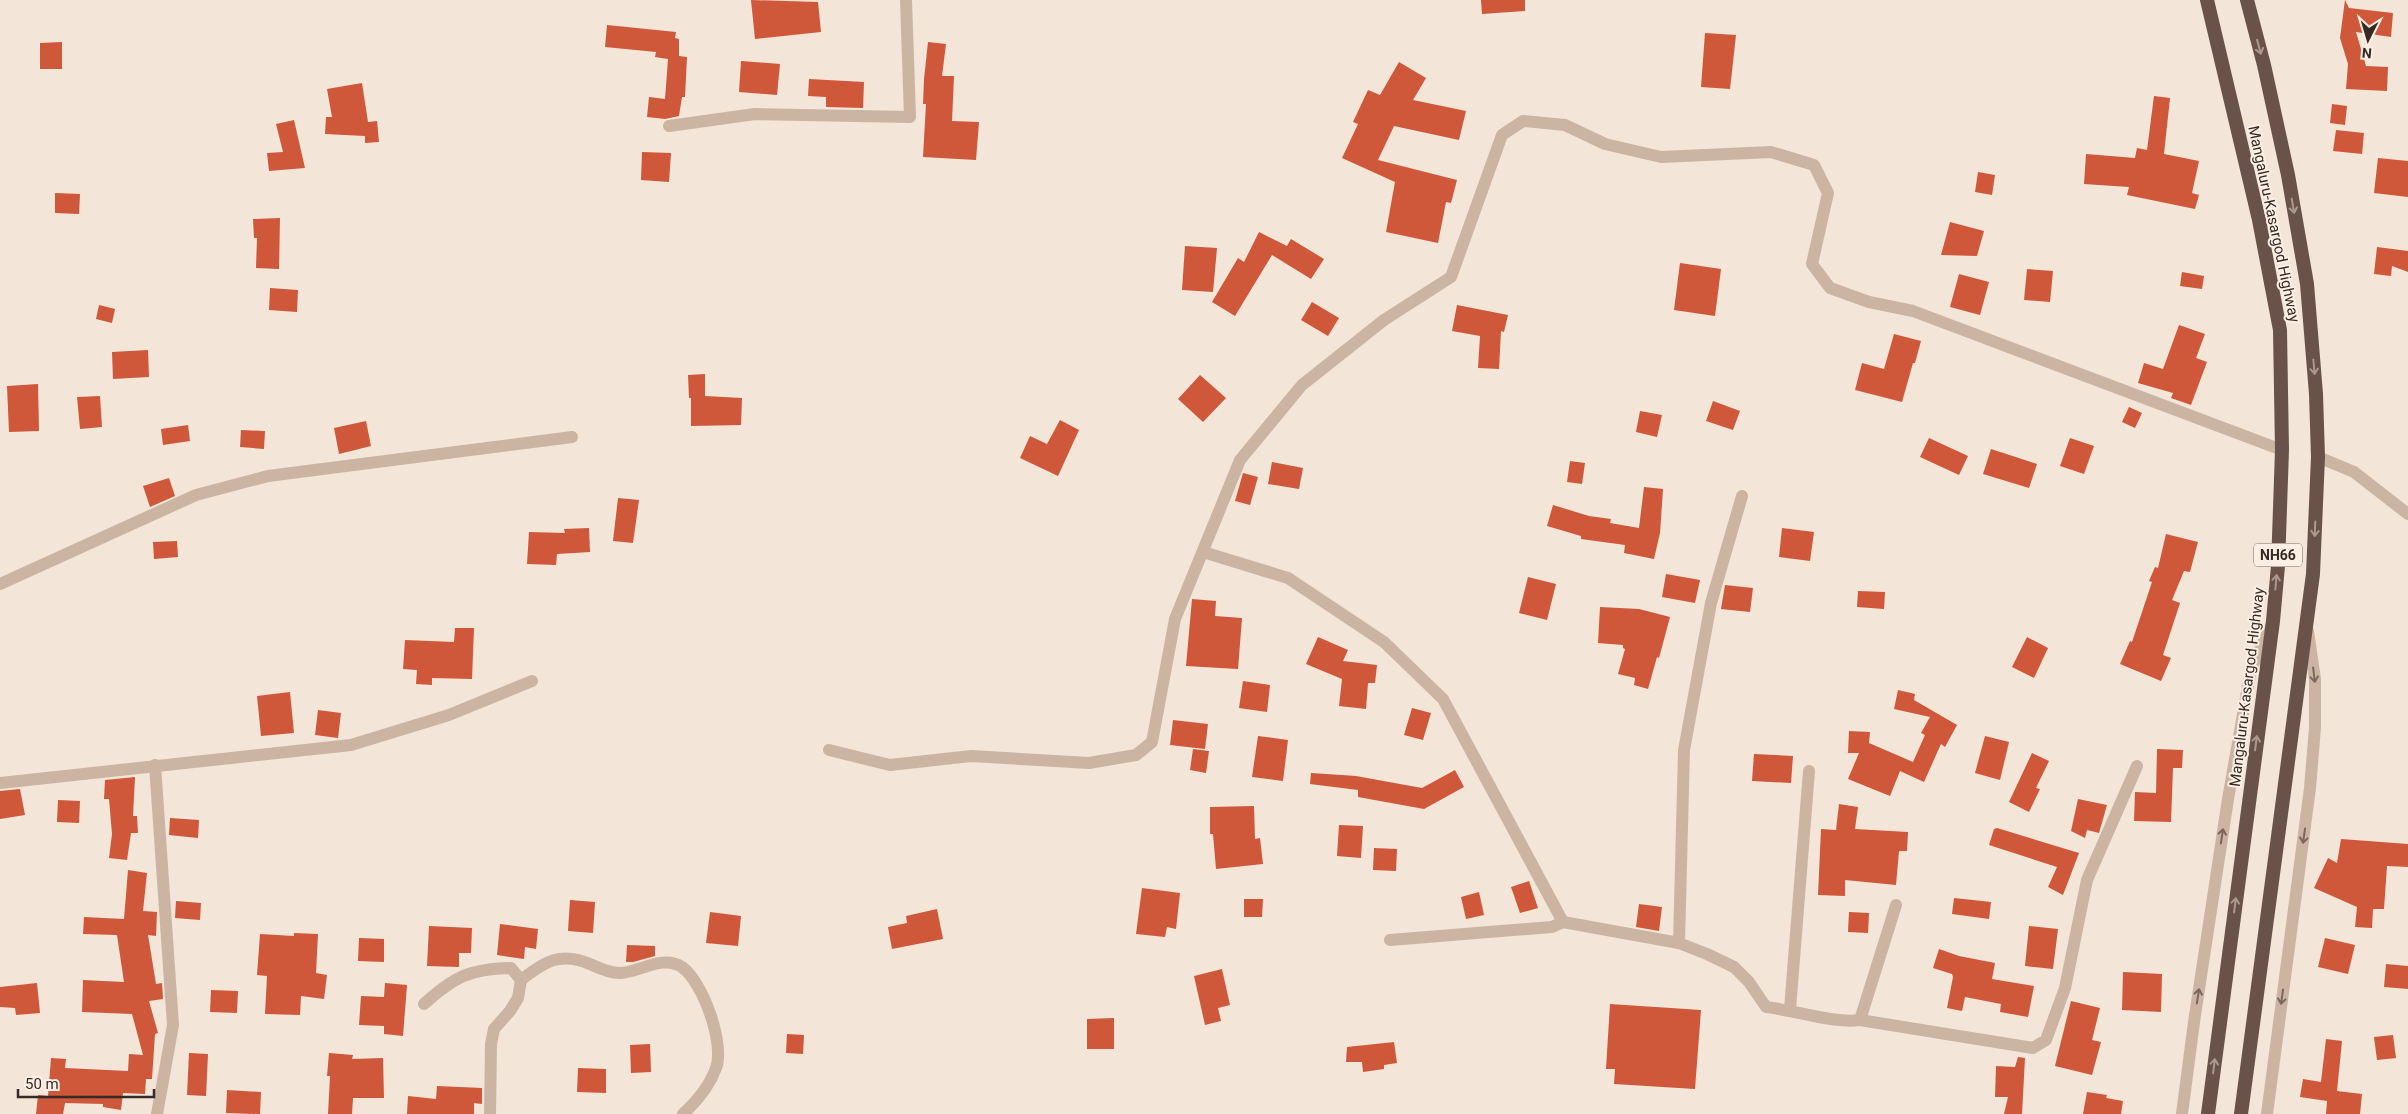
<svg xmlns="http://www.w3.org/2000/svg" width="2408" height="1114" viewBox="0 0 2408 1114" font-family="Roboto,sans-serif">
	<style>
		.building { fill: #cf573a }
		.lines { fill: none; stroke-linecap: round; stroke-linejoin: round }
		.minor { stroke: #ccb4a3; stroke-width: 12 }
		.tertiary { stroke: #ccb4a3; stroke-width: 12 }
		.trunk { stroke: #695249; stroke-width: 14 }
		.oneway { stroke: #ab998f }
		.oneway2 { stroke: #7a685e }
		.labels { text-anchor: middle; stroke-width: 4; stroke-linejoin: round; paint-order: stroke }
		.shield { fill: #fbefe5; stroke: #71655f; stroke-width: 1 }
		.shield-label { font-size: 14px; font-weight: bold; fill: #362a26 }
		.street-label { font-size: 15px; fill: #362a26; stroke: #fbefe5 }
	</style>
	<rect width="100%" height="100%" fill="#f3e5d8"/>
	<g class="building">
		<polygon points="751,0 818,2 821,32 755,39"/>
		<polygon points="1481,0 1525,0 1525,11 1482,14"/>
		<polygon points="2345,0 2349,8 2393,13 2391,37 2356,32 2366,66 2388,67 2387,91 2346,89 2348,64 2340,38"/>
		<polygon points="607,25 676,32 675,38 679,39 679,56 687,57 685,97 682,97 679,116 665,119 647,117 649,97 665,99 668,59 655,57 656,52 605,47"/>
		<polygon points="1705,33 1736,35 1730,89 1701,87"/>
		<polygon points="62,42 62,69 40,69 40,43"/>
		<polygon points="928,42 946,44 942,76 954,76 952,121 979,122 976,160 923,157 926,104 923,104 924,79"/>
		<polygon points="741,61 780,64 777,95 739,92"/>
		<polygon points="1399,62 1426,78 1413,100 1466,111 1459,140 1394,126 1378,160 1457,180 1451,203 1446,202 1438,243 1386,232 1395,182 1342,158 1358,124 1353,122 1368,90 1380,95"/>
		<polygon points="809,79 864,82 863,108 826,107 826,97 808,96"/>
		<polygon points="362,83 368,122 377,121 379,142 365,143 365,136 325,134 326,117 332,117 327,89"/>
		<polygon points="2154,96 2170,98 2164,154 2199,161 2192,193 2199,195 2195,209 2127,195 2129,187 2084,184 2086,154 2135,158 2137,148 2147,150"/>
		<polygon points="2332,104 2347,106 2345,125 2330,123"/>
		<polygon points="294,120 305,168 269,171 267,153 283,152 276,124"/>
		<polygon points="2336,130 2364,133 2362,154 2333,151"/>
		<polygon points="642,152 671,153 669,182 641,180"/>
		<polygon points="2378,158 2408,161 2408,197 2374,193"/>
		<polygon points="1978,172 1995,175 1992,195 1975,192"/>
		<polygon points="55,193 80,194 79,214 55,213"/>
		<polygon points="280,218 279,269 256,268 257,238 254,238 253,219"/>
		<polygon points="1950,222 1984,231 1977,256 1941,255"/>
		<polygon points="1259,232 1287,246 1291,239 1324,259 1311,279 1272,255 1235,316 1212,302 1238,258 1244,262"/>
		<polygon points="1185,246 1217,248 1213,292 1182,290"/>
		<polygon points="2377,247 2408,251 2408,272 2392,266 2391,276 2374,274"/>
		<polygon points="1680,263 1721,269 1715,316 1674,310"/>
		<polygon points="2027,269 2053,271 2050,302 2024,300"/>
		<polygon points="2182,272 2204,276 2202,289 2180,286"/>
		<polygon points="1959,274 1989,282 1980,315 1950,307"/>
		<polygon points="270,288 298,290 297,312 269,310"/>
		<polygon points="1312,302 1339,318 1328,336 1301,320"/>
		<polygon points="99,305 115,309 112,323 96,319"/>
		<polygon points="1457,305 1508,315 1504,332 1501,331 1499,369 1478,368 1480,336 1452,331"/>
		<polygon points="2179,325 2205,334 2196,358 2207,362 2191,405 2171,398 2173,393 2138,383 2144,363 2163,369"/>
		<polygon points="1894,334 1921,341 1915,363 1913,363 1902,402 1855,390 1862,363 1884,369"/>
		<polygon points="148,350 149,377 113,379 112,352"/>
		<polygon points="705,374 705,396 742,398 741,425 691,426 691,398 689,398 688,375"/>
		<polygon points="1200,375 1226,398 1203,422 1178,399"/>
		<polygon points="38,384 39,431 9,432 7,386"/>
		<polygon points="100,396 102,427 80,429 77,397"/>
		<polygon points="1713,401 1740,411 1733,430 1706,421"/>
		<polygon points="2129,407 2142,413 2135,428 2122,422"/>
		<polygon points="1640,411 1662,415 1657,437 1636,432"/>
		<polygon points="1060,420 1079,430 1058,476 1020,458 1030,436 1047,444"/>
		<polygon points="366,421 371,446 339,454 334,428"/>
		<polygon points="188,425 190,441 163,445 161,429"/>
		<polygon points="241,430 265,431 264,449 240,447"/>
		<polygon points="1929,438 1968,456 1959,475 1920,457"/>
		<polygon points="2070,438 2094,446 2084,474 2060,466"/>
		<polygon points="1991,449 2037,464 2029,488 1983,474"/>
		<polygon points="1570,461 1585,463 1582,484 1567,482"/>
		<polygon points="1272,462 1303,468 1299,489 1268,484"/>
		<polygon points="1243,473 1258,477 1250,505 1235,501"/>
		<polygon points="169,478 175,496 150,507 143,486"/>
		<polygon points="1644,487 1663,489 1660,533 1654,559 1624,553 1625,545 1581,539 1581,536 1547,526 1553,505 1589,516 1611,519 1610,523 1639,528"/>
		<polygon points="618,498 639,500 633,543 613,541"/>
		<polygon points="589,528 590,552 557,554 556,565 527,564 529,532 565,533 564,529"/>
		<polygon points="1782,528 1814,532 1810,561 1779,557"/>
		<polygon points="2166,534 2198,542 2190,572 2184,571 2172,600 2180,603 2163,655 2171,658 2161,681 2120,664 2130,641 2132,642 2152,582 2149,581 2155,567 2158,568"/>
		<polygon points="177,541 178,557 154,559 153,542"/>
		<polygon points="1666,574 1700,580 1695,603 1662,597"/>
		<polygon points="1528,577 1556,584 1547,620 1519,613"/>
		<polygon points="1725,585 1753,588 1750,612 1721,609"/>
		<polygon points="1858,591 1885,592 1884,609 1857,607"/>
		<polygon points="1192,599 1216,601 1215,616 1242,618 1238,669 1186,666"/>
		<polygon points="1600,607 1639,609 1670,617 1659,658 1657,657 1648,689 1634,685 1635,678 1618,674 1625,649 1623,648 1623,645 1598,643"/>
		<polygon points="455,628 474,628 472,679 432,678 432,685 416,684 417,670 403,669 405,640 454,642"/>
		<polygon points="1318,637 1348,650 1343,661 1377,665 1375,683 1368,683 1366,709 1339,706 1342,679 1306,664"/>
		<polygon points="2027,637 2048,648 2034,678 2012,667"/>
		<polygon points="1243,681 1270,685 1267,712 1239,708"/>
		<polygon points="1898,690 1915,694 1914,700 1957,725 1945,747 1941,744 1924,782 1900,771 1890,796 1848,779 1859,753 1848,753 1849,731 1870,732 1869,743 1913,762 1925,735 1921,733 1930,717 1894,709"/>
		<polygon points="290,692 294,733 261,736 257,696"/>
		<polygon points="1412,708 1431,713 1423,740 1404,735"/>
		<polygon points="318,710 341,713 338,738 315,735"/>
		<polygon points="1173,720 1208,724 1205,749 1170,745"/>
		<polygon points="1258,736 1288,740 1283,781 1252,777"/>
		<polygon points="1985,736 2009,742 2000,780 1975,773"/>
		<polygon points="1193,749 1209,751 1206,773 1190,770"/>
		<polygon points="2157,749 2183,750 2182,768 2173,768 2171,822 2134,821 2135,792 2156,793"/>
		<polygon points="2032,753 2049,761 2036,788 2040,789 2029,812 2009,802"/>
		<polygon points="1754,754 1793,756 1791,783 1752,781"/>
		<polygon points="1455,770 1464,787 1424,809 1358,797 1358,790 1310,784 1311,773 1356,776 1422,788"/>
		<polygon points="135,777 133,816 137,816 138,833 131,833 127,860 109,858 112,834 109,799 104,799 105,780"/>
		<polygon points="20,789 25,815 0,819 0,791"/>
		<polygon points="2078,799 2107,805 2099,833 2087,830 2085,838 2071,831"/>
		<polygon points="58,800 80,801 79,823 57,822"/>
		<polygon points="1839,804 1858,807 1855,829 1908,832 1907,851 1899,851 1896,885 1845,880 1845,896 1818,895 1821,829 1836,830"/>
		<polygon points="1254,806 1255,839 1260,838 1263,864 1216,869 1213,834 1210,834 1210,807"/>
		<polygon points="170,818 199,820 198,838 169,835"/>
		<polygon points="1339,825 1363,826 1361,858 1337,856"/>
		<polygon points="1997,828 2079,853 2063,895 2048,887 2057,867 1989,845 1994,829"/>
		<polygon points="2341,839 2408,844 2408,867 2387,866 2384,909 2373,909 2372,928 2355,927 2357,907 2314,888 2328,858 2337,863"/>
		<polygon points="1374,848 1397,849 1396,871 1373,870"/>
		<polygon points="128,870 147,873 143,911 157,912 156,936 148,935 156,984 162,983 163,999 149,1001 158,1033 155,1034 152,1079 146,1079 145,1094 123,1093 121,1110 103,1107 103,1104 65,1103 63,1114 36,1114 38,1095 48,1096 51,1058 66,1059 65,1068 128,1071 129,1054 143,1055 132,1014 82,1012 83,980 124,982 117,935 83,934 84,917 124,919"/>
		<polygon points="1529,881 1538,908 1520,913 1511,887"/>
		<polygon points="1142,888 1180,893 1176,929 1167,927 1165,937 1136,934"/>
		<polygon points="1479,892 1484,915 1466,919 1461,897"/>
		<polygon points="1954,898 1991,902 1989,919 1952,914"/>
		<polygon points="1244,899 1263,899 1262,917 1244,917"/>
		<polygon points="570,900 595,902 593,933 568,931"/>
		<polygon points="176,901 201,903 200,920 175,918"/>
		<polygon points="1639,904 1662,907 1659,931 1636,927"/>
		<polygon points="937,909 943,939 892,949 888,927 907,923 906,916"/>
		<polygon points="710,912 741,916 738,946 706,943"/>
		<polygon points="1849,912 1869,913 1868,933 1848,932"/>
		<polygon points="500,924 538,929 536,949 525,947 524,959 497,955"/>
		<polygon points="429,926 472,928 471,953 459,953 459,967 427,966"/>
		<polygon points="2029,926 2058,929 2053,969 2025,966"/>
		<polygon points="294,933 318,934 316,973 327,975 324,999 301,996 300,1015 265,1014 267,976 257,975 260,934 294,936"/>
		<polygon points="359,938 384,939 384,962 358,961"/>
		<polygon points="2325,938 2355,945 2348,974 2318,967"/>
		<polygon points="627,945 655,946 655,956 633,962 626,962"/>
		<polygon points="1939,949 1959,956 1995,963 1992,979 2034,986 2028,1017 2000,1012 2001,1004 1965,997 1962,1011 1947,1008 1953,977 1952,974 1933,968"/>
		<polygon points="2386,964 2408,966 2408,989 2384,987"/>
		<polygon points="1222,969 1230,1005 1218,1008 1221,1021 1205,1025 1194,976"/>
		<polygon points="2123,972 2162,974 2161,1012 2122,1010"/>
		<polygon points="37,983 40,1013 16,1015 15,1008 0,1007 0,987"/>
		<polygon points="385,983 407,985 403,1036 384,1034 384,1026 359,1025 361,996 384,997"/>
		<polygon points="211,990 238,991 237,1013 210,1012"/>
		<polygon points="2071,1001 2100,1008 2092,1040 2101,1042 2092,1075 2055,1066"/>
		<polygon points="1610,1004 1701,1010 1695,1089 1614,1084 1615,1069 1606,1069"/>
		<polygon points="1114,1018 1114,1049 1087,1049 1087,1019"/>
		<polygon points="787,1034 804,1035 803,1054 786,1053"/>
		<polygon points="2393,1035 2396,1058 2377,1060 2374,1037"/>
		<polygon points="2326,1039 2342,1041 2337,1091 2362,1094 2360,1114 2326,1114 2327,1101 2300,1097 2303,1079 2321,1082"/>
		<polygon points="1394,1042 1397,1063 1384,1065 1384,1069 1363,1072 1362,1062 1346,1062 1347,1047"/>
		<polygon points="650,1044 651,1072 631,1073 630,1045"/>
		<polygon points="189,1053 208,1054 206,1096 187,1095"/>
		<polygon points="329,1053 353,1055 352,1059 383,1058 384,1098 353,1098 352,1114 328,1114 330,1076 327,1076"/>
		<polygon points="2018,1057 2025,1058 2022,1114 2004,1114 2008,1097 1995,1097 1996,1066 2015,1067"/>
		<polygon points="578,1068 606,1069 606,1093 577,1092"/>
		<polygon points="437,1086 482,1088 482,1104 474,1103 474,1114 407,1114 408,1096 436,1099"/>
		<polygon points="227,1090 261,1092 260,1114 226,1113"/>
		<polygon points="2087,1092 2107,1095 2106,1098 2123,1101 2121,1114 2083,1114"/>
	</g>
	<g class="lines">
		<g class="minor">
			<polyline points="669,126 755,114 910,117 906,0"/>
			<polyline points="2318,457 2354,472 2408,514"/>
			<polyline points="1203,552 1288,578 1384,642 1443,699 1563,922"/>
			<polyline points="0,584 196,495 268,476 572,437"/>
			<polyline points="829,750 890,765 971,756 1089,763 1136,755 1152,742 1175,619 1240,460 1302,385 1384,320 1451,277 1502,135 1523,121 1565,125 1605,144 1661,157 1771,152 1814,165 1828,193 1812,264 1830,288 1869,302 1913,311 2282,450"/>
			<polyline points="155,765 173,1025 157,1114"/>
			<polyline points="0,783 351,745 449,715 532,681"/>
			<path d="M1390 940 1552 927 1563 922 1679 943 1707 954 1734 967 1749 982 1766 1007C1794 1010 1835 1024 1860 1020L2033 1048 2046 1040 2065 988 2087 880 2137 766"/>
			<polyline points="1679,943 1684,750 1711,603 1742,496"/>
			<path d="M521 980C544 962 560 951 590 964 599 968 609 973 619 973 639 973 662 954 682 967 703 982 725 1044 716 1068 710 1085 696 1102 683 1114"/>
			<path d="M424 1004C455 976 470 969 511 968L521 980 518 998 510 1011 494 1029 491 1044 490 1114"/>
			<polyline points="1790,1009 1809,771"/>
			<polyline points="1860,1020 1896,905"/>
		</g>
		<g class="tertiary">
			<polyline points="2182,1114 2194,1022 2228,799 2251,669 2270,628"/>
			<polyline points="2267,1114 2310,788 2315,728 2315,679 2308,631"/>
		</g>
		<g class="trunk">
			<polyline points="2207,0 2259,220 2280,330 2282,450 2278,566 2273,621 2208,1114"/>
			<polyline points="2241,1114 2313,574 2318,457 2316,394 2307,284 2288,175 2264,65 2247,0"/>
		</g>
	</g>
	<defs><path id="oneway-shaft" d="M-6 0H5M1.5-3L5.5 0L1.5 3" fill="none" stroke-width="1.6" stroke-linecap="round" stroke-linejoin="round" transform="scale(1.25)"/></defs>
	<g class="oneway">
		<use href="#oneway-shaft" transform="translate(2259 47) rotate(75)"/>
		<use href="#oneway-shaft" transform="translate(2293 206) rotate(80)"/>
		<use href="#oneway-shaft" transform="translate(2314 367) rotate(85)"/>
		<use href="#oneway-shaft" transform="translate(2315 529) rotate(92)"/>
		<use href="#oneway-shaft" transform="translate(2276 582) rotate(-85)"/>
		<use href="#oneway-shaft" transform="translate(2256 743) rotate(-83)"/>
		<use href="#oneway-shaft" transform="translate(2235 905) rotate(-83)"/>
		<use href="#oneway-shaft" transform="translate(2214 1066) rotate(-83)"/>
	</g>
	<g class="oneway2">
		<use href="#oneway-shaft" transform="translate(2314 675) rotate(83)"/>
		<use href="#oneway-shaft" transform="translate(2222 836) rotate(-81)"/>
		<use href="#oneway-shaft" transform="translate(2304 836) rotate(98)"/>
		<use href="#oneway-shaft" transform="translate(2198 996) rotate(-81)"/>
		<use href="#oneway-shaft" transform="translate(2282 997) rotate(98)"/>
	</g>
	<g class="labels">
		<rect class="shield" x="2254" y="543.5" width="48" height="23" rx="4"/>
		<g class="shield-label">
			<text x="2278" y="560">NH66</text>
		</g>
		<g class="street-label">
			<text transform="translate(2274 224) rotate(78)" y="5">Mangaluru-Kasargod Highway</text>
			<text transform="translate(2247 687) rotate(-83)" y="5">Mangaluru-Kasargod Highway</text>
		</g>
	</g>
	<g transform="translate(2368 40) rotate(185)" stroke="#fbefe5" stroke-width="4" paint-order="stroke">
	<path d="M0-4L9 19L0 12L-9 19Z" fill="#362a26"/>
	<text y="-8" font-size="14" font-weight="bold" text-anchor="middle" fill="#362a26">N</text>
	</g>
	<path d="M18 1089v8h136v-8" fill="none" stroke="#362a26" stroke-width="2.5"/>
	<text x="25" y="1089" font-size="15" fill="#362a26" stroke="#fbefe5" stroke-width="4" paint-order="stroke">50 m</text>
</svg>
